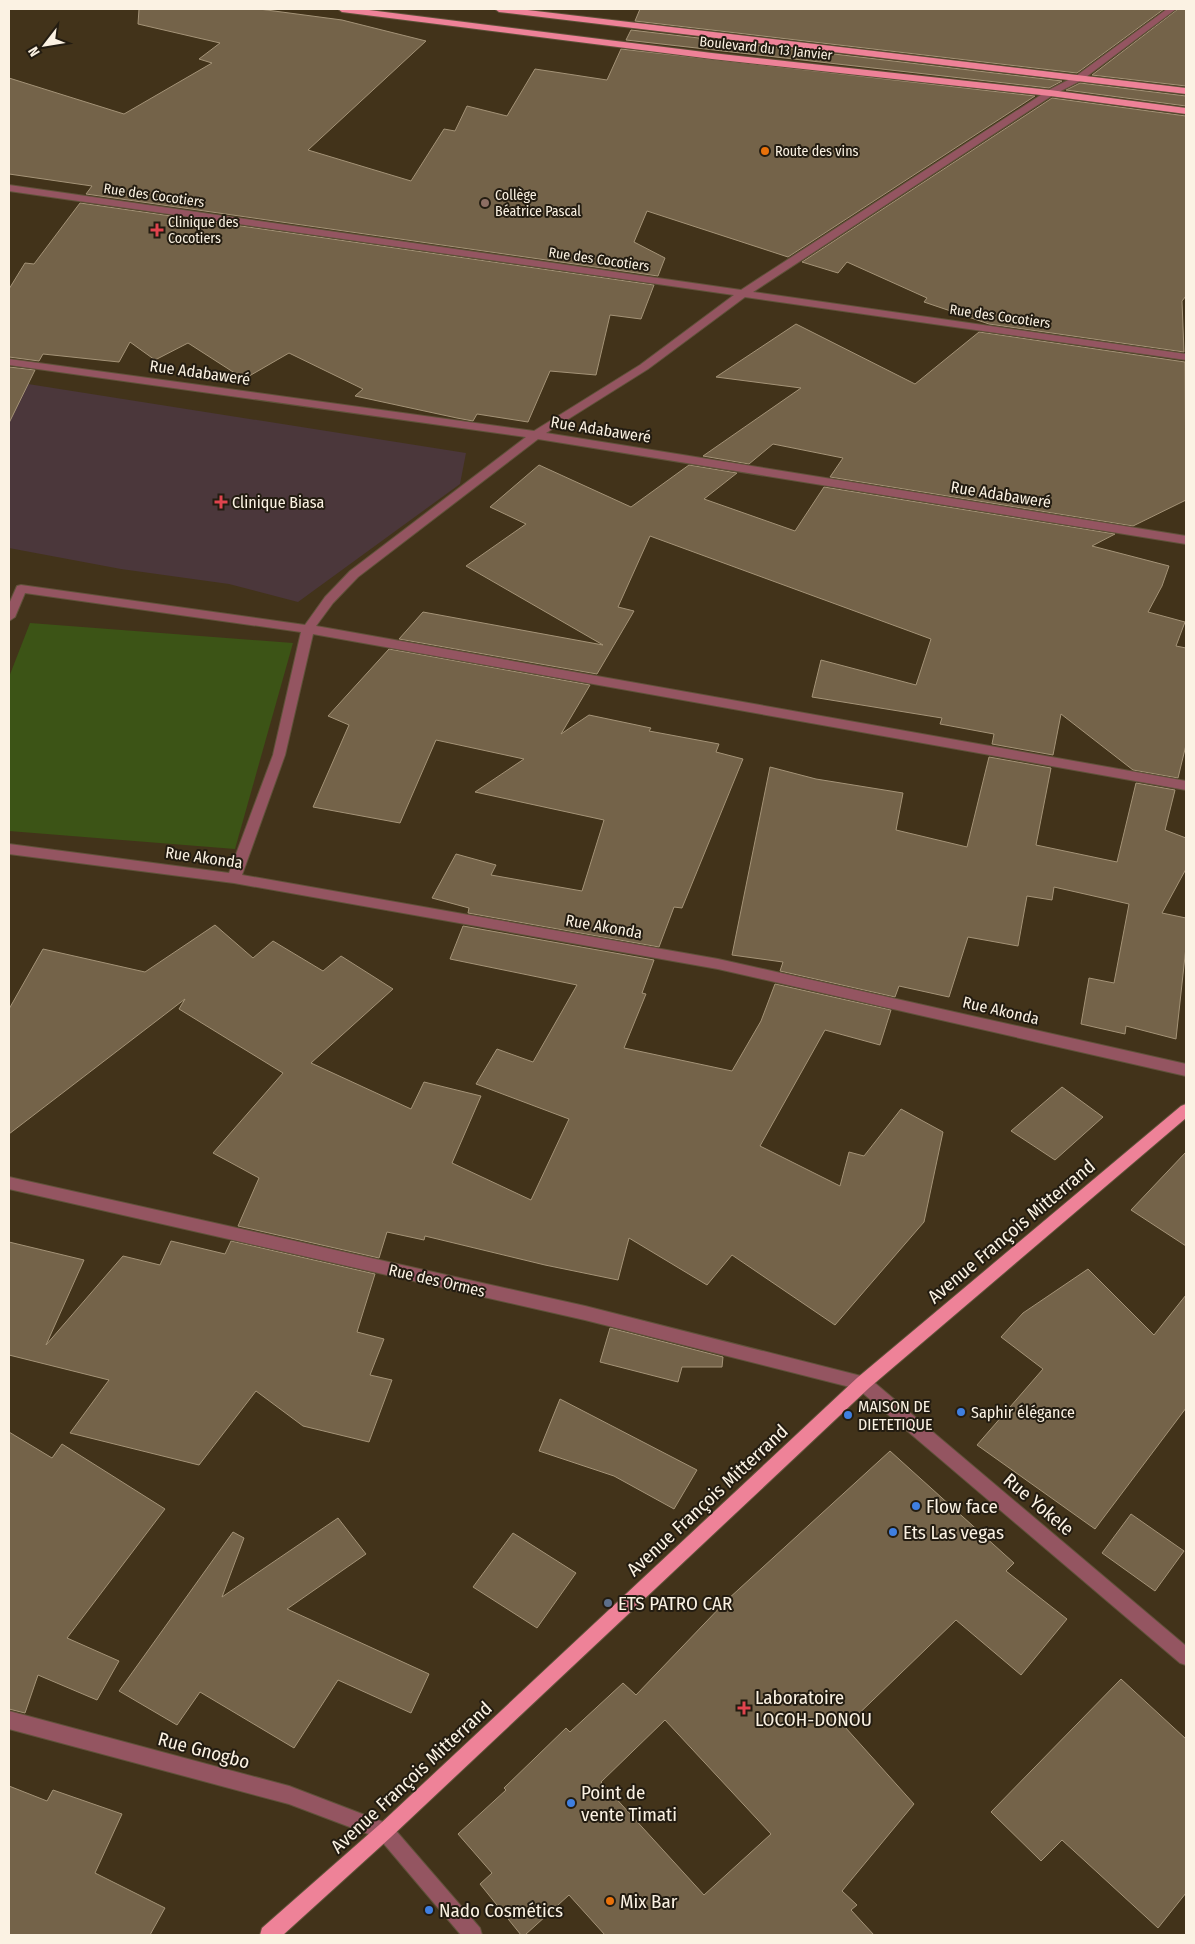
<svg xmlns="http://www.w3.org/2000/svg" width="1195" height="1944" viewBox="0 0 1195 1944" font-family="'Fira Sans Condensed',sans-serif">
	<style>
		.medical { fill: #4b373b }
		.green { fill: #3c5416 }
		.building { fill: #746349; stroke: #a49377; fill-rule: evenodd }
		.lines { fill: none; stroke-linecap: round; stroke-linejoin: round }
		.minor-casing { stroke: #60523a; stroke-width: 2 }
		.trunk-casing { stroke: #60523a; stroke-width: 2 }
		.minor { fill: #945561; fill-rule: evenodd }
		.trunk { fill: #ee8298; fill-rule: evenodd }
		.food-dot { fill: #e8710a; stroke: #231c11; stroke-width: 2 }
		.education-dot { fill: #8d6e63; stroke: #231c11; stroke-width: 2 }
		.health-dot { fill: #e0444e; stroke: #231c11; stroke-width: 2 }
		.shop-dot { fill: #3f7fe0; stroke: #231c11; stroke-width: 2 }
		.service-dot { fill: #5c6f8a; stroke: #231c11; stroke-width: 2 }
		.labels { text-anchor: middle; stroke-width: 4; stroke-linejoin: round; paint-order: stroke }
		.far-street-label { font-size: 14px; fill: #fbf2e3; stroke: #231c11 }
		.far-poi-label { font-size: 14px; fill: #fbf2e3; stroke: #231c11; text-anchor: start }
		.street-label { font-size: 16px; fill: #fbf2e3; stroke: #231c11 }
		.poi-label { font-size: 16px; fill: #fbf2e3; stroke: #231c11; text-anchor: start }
		.near-street-label { font-size: 19px; fill: #fbf2e3; stroke: #231c11 }
		.near-poi-label { font-size: 19px; fill: #fbf2e3; stroke: #231c11; text-anchor: start }
	</style>
	<rect width="100%" height="100%" fill="#42331a"/>
	<polygon class="medical" points="9,381 466,453 460,484 298,602 229,584 121,569 9,548"/>
	<polygon class="green" points="30,623 293,643 235,849 9,831 9,677"/>
	<g class="building">
		<polygon points="139,9 259,9 342,20 426,41 308,150 411,181 444,129 455,131 467,106 507,116 535,69 607,80 621,49 1035,96 788,257 647,211 634,242 665,258 658,276 86,194 92,186 9,174 9,78 124,114 212,63 199,59 220,43 138,24"/>
		<polygon points="640,9 1164,9 1077,73 635,21"/>
		<polygon points="1178,9 1186,9 1186,86 1092,75"/>
		<polygon points="631,30 1062,81 1049,88 626,40"/>
		<polygon points="1080,83 1186,96 1186,106 1066,90"/>
		<polygon points="1052,98 1186,116 1186,296 1182,301 1184,352 989,324 924,302 927,298 847,262 838,273 802,262"/>
		<polygon points="80,203 654,285 641,319 610,315 596,375 550,371 528,422 477,414 473,421 457,418 355,396 363,389 289,353 244,379 188,343 155,360 130,342 119,362 43,354 39,361 9,357 9,289 25,263 34,264"/>
		<polygon points="796,324 915,384 979,332 1185,362 1186,500 1133,526 830,477 843,458 773,444 749,464 703,456 801,388 716,377"/>
		<polygon points="9,367 35,370 9,423"/>
		<polygon points="539,465 631,507 689,465 737,473 704,499 795,531 824,487 1115,534 1092,546 1169,566 1162,586 1148,612 1185,622 1176,646 1186,648 1186,745 1178,778 1133,770 1061,714 1053,755 992,744 994,734 940,724 942,718 812,697 821,660 916,685 931,639 650,536 618,607 634,611 597,674 399,639 423,612 603,645 466,566 526,524 490,507"/>
		<polygon points="389,649 590,685 561,734 589,715 651,728 649,731 719,744 716,752 743,759 682,908 674,907 659,947 468,913 469,908 432,898 456,854 496,865 491,875 582,891 604,820 475,792 524,759 436,740 400,823 313,807 349,725 328,716"/>
		<polygon points="989,757 1051,768 1036,845 1117,862 1136,783 1175,790 1165,830 1186,838 1186,869 1162,913 1186,918 1186,947 1176,1039 1126,1026 1125,1034 1081,1024 1089,978 1114,983 1129,904 1054,887 1052,900 1027,896 1018,946 968,937 949,997 899,986 895,997 780,971 783,962 732,955 770,767 816,779 903,793 896,830 967,847"/>
		<polygon points="215,925 253,958 273,941 323,971 341,956 393,989 311,1063 411,1109 424,1082 481,1096 452,1163 531,1200 569,1119 476,1084 497,1049 533,1062 577,985 450,959 463,926 654,960 642,993 646,994 624,1048 732,1071 761,1021 775,984 891,1010 880,1045 825,1030 760,1146 840,1186 849,1152 864,1156 901,1109 943,1132 924,1222 835,1325 732,1255 707,1285 629,1238 618,1280 545,1265 425,1236 424,1240 387,1232 379,1258 238,1226 259,1178 213,1153 283,1073 179,1009 185,999 9,1134 9,1009 43,949 145,972"/>
		<polygon points="1062,1087 1103,1117 1055,1160 1011,1131"/>
		<polygon points="1186,1152 1186,1246 1131,1210"/>
		<polygon points="171,1241 225,1254 231,1241 375,1274 357,1332 384,1339 370,1375 392,1380 369,1442 303,1426 256,1391 199,1465 70,1433 109,1380 9,1355 9,1242 84,1260 46,1345 123,1256 160,1265"/>
		<polygon points="1088,1269 1154,1335 1186,1295 1186,1408 1095,1529 977,1445 1043,1369 1001,1337 1023,1313"/>
		<polygon points="610,1328 723,1357 722,1367 682,1367 678,1382 600,1362"/>
		<polygon points="560,1399 697,1470 674,1509 614,1476 539,1451"/>
		<polygon points="9,1432 52,1458 62,1444 165,1509 67,1638 119,1661 97,1700 38,1675 25,1713 9,1709"/>
		<path d="M890 1451 1014 1563 1006 1571 1067 1619 1021 1675 956 1620 845 1727 914 1804 842 1891 857 1905 851 1910 874 1935H605L569 1895 525 1935H521L480 1884 492 1873 458 1834 506 1790 504 1788 566 1728 570 1732 623 1683 636 1695 727 1600ZM665 1720 771 1834 704 1895 601 1782Z"/>
		<polygon points="1131,1514 1184,1551 1155,1591 1102,1553"/>
		<polygon points="338,1518 366,1554 287,1609 429,1674 411,1713 338,1680 294,1748 200,1692 177,1725 119,1691 233,1532 244,1538 222,1597"/>
		<polygon points="513,1533 576,1573 537,1628 473,1587"/>
		<polygon points="1121,1679 1186,1739 1186,1893 1158,1928 1062,1840 1041,1861 991,1812"/>
		<polygon points="9,1786 47,1801 53,1790 122,1814 95,1873 165,1908 150,1935 9,1935"/>
	</g>
	<g class="lines">
		<g class="minor-casing">
			<g id="minor">
				<polygon points="1167,9 1176,9 1082,80 1053,95 753,292 1186,354 1186,360 745,297 648,369 546,433 1186,536 1186,544 538,439 358,577 333,603 316,626 1186,781 1186,790 313,634 285,755 242,875 718,959 1186,1064 1186,1076 718,969 234,883 9,854 9,844 229,873 273,755 301,632 25,593 15,617 9,621 9,604 17,586 21,585 305,625 325,597 350,571 526,437 9,365 9,359 534,431 640,365 734,295 9,191 9,185 741,290 1047,91 1076,76"/>
				<polygon points="9,1177 585,1306 869,1378 1186,1646 1186,1665 1180,1663 858,1389 585,1320 9,1189"/>
				<polygon points="9,1711 289,1786 391,1825 480,1928 482,1935 461,1935 379,1838 289,1804 9,1729"/>
			</g>
		</g>
		<g class="trunk-casing">
			<g id="trunk">
				<polygon points="338,9 361,9 712,53 1050,90 1186,108 1186,114 1050,96 712,59 342,12"/>
				<polygon points="495,9 519,9 1186,88 1186,94 499,12"/>
				<polygon points="1186,1104 1186,1118 869,1388 391,1837 283,1935 260,1935 262,1928 379,1825 857,1378 1181,1106"/>
			</g>
		</g>
		<use href="#minor" class="minor"/>
		<use href="#trunk" class="trunk"/>
	</g>
	<g class="food-dot">
		<circle cx="765" cy="151" r="5"/>
		<circle cx="610" cy="1901" r="5"/>
	</g>
	<circle class="education-dot" cx="485" cy="203" r="5"/>
	<g class="health-dot">
		<path d="M154.5 222.5h5v5h5v5h-5v5h-5v-5h-5v-5h5z"/>
		<path d="M218.5 494.5h5v5h5v5h-5v5h-5v-5h-5v-5h5z"/>
		<path d="M741.5 1700.5h5v5h5v5h-5v5h-5v-5h-5v-5h5z"/>
	</g>
	<g class="shop-dot">
		<circle cx="961" cy="1412" r="5"/>
		<circle cx="848" cy="1415" r="5"/>
		<circle cx="916" cy="1506" r="5"/>
		<circle cx="893" cy="1532" r="5"/>
		<circle cx="571" cy="1803" r="5"/>
		<circle cx="429" cy="1910" r="5"/>
	</g>
	<circle class="service-dot" cx="608" cy="1603" r="5"/>
	<g class="labels">
		<g class="far-street-label">
			<text transform="translate(766 48) rotate(6)" y="5">Boulevard du 13 Janvier</text>
			<text transform="translate(154 195) rotate(8)" y="5">Rue des Cocotiers</text>
			<text transform="translate(599 259) rotate(8)" y="5">Rue des Cocotiers</text>
			<text transform="translate(1000 316) rotate(8)" y="5">Rue des Cocotiers</text>
		</g>
		<g class="far-poi-label">
			<text x="775" y="156">Route des vins</text>
			<text x="495" y="200">Collège<tspan x="495" dy="16">Béatrice Pascal</tspan></text>
			<text x="168" y="227">Clinique des<tspan x="168" dy="16">Cocotiers</tspan></text>
		</g>
		<g class="street-label">
			<text transform="translate(200 372) rotate(8)" y="6">Rue Adabaweré</text>
			<text transform="translate(601 429) rotate(9)" y="6">Rue Adabaweré</text>
			<text transform="translate(1001 494) rotate(9)" y="6">Rue Adabaweré</text>
			<text transform="translate(204 857) rotate(8)" y="6">Rue Akonda</text>
			<text transform="translate(604 926) rotate(10)" y="6">Rue Akonda</text>
			<text transform="translate(1001 1010) rotate(13)" y="6">Rue Akonda</text>
			<text transform="translate(437 1280) rotate(13)" y="6">Rue des Ormes</text>
		</g>
		<g class="poi-label">
			<text x="232" y="508">Clinique Biasa</text>
			<text x="858" y="1412">MAISON DE<tspan x="858" dy="18">DIETETIQUE</tspan></text>
			<text x="971" y="1418">Saphir élégance</text>
		</g>
		<g class="near-street-label">
			<text transform="translate(1011 1231) rotate(-40)" y="7">Avenue François Mitterrand</text>
			<text transform="translate(707 1500) rotate(-43)" y="7">Avenue François Mitterrand</text>
			<text transform="translate(1039 1504) rotate(40)" y="7">Rue Yokele</text>
			<text transform="translate(204 1750) rotate(15)" y="7">Rue Gnogbo</text>
			<text transform="translate(411 1777) rotate(-43)" y="7">Avenue François Mitterrand</text>
		</g>
		<g class="near-poi-label">
			<text x="926" y="1513">Flow face</text>
			<text x="903" y="1539">Ets Las vegas</text>
			<text x="618" y="1610">ETS PATRO CAR</text>
			<text x="755" y="1704">Laboratoire<tspan x="755" dy="22">LOCOH-DONOU</tspan></text>
			<text x="581" y="1799">Point de<tspan x="581" dy="22">vente Timati</tspan></text>
			<text x="620" y="1908">Mix Bar</text>
			<text x="439" y="1917">Nado Cosmétics</text>
		</g>
	</g>
	<rect width="1195" height="1944" fill="none" stroke="#fbf2e3" stroke-width="20"/>
	<g transform="translate(45 45) rotate(239)" stroke="#231c11" stroke-width="4" paint-order="stroke">
	<path d="M0-4L9 19L0 12L-9 19Z" fill="#fbf2e3"/>
	<text y="-8" font-size="14" font-weight="bold" text-anchor="middle" fill="#fbf2e3">N</text>
	</g>
</svg>
